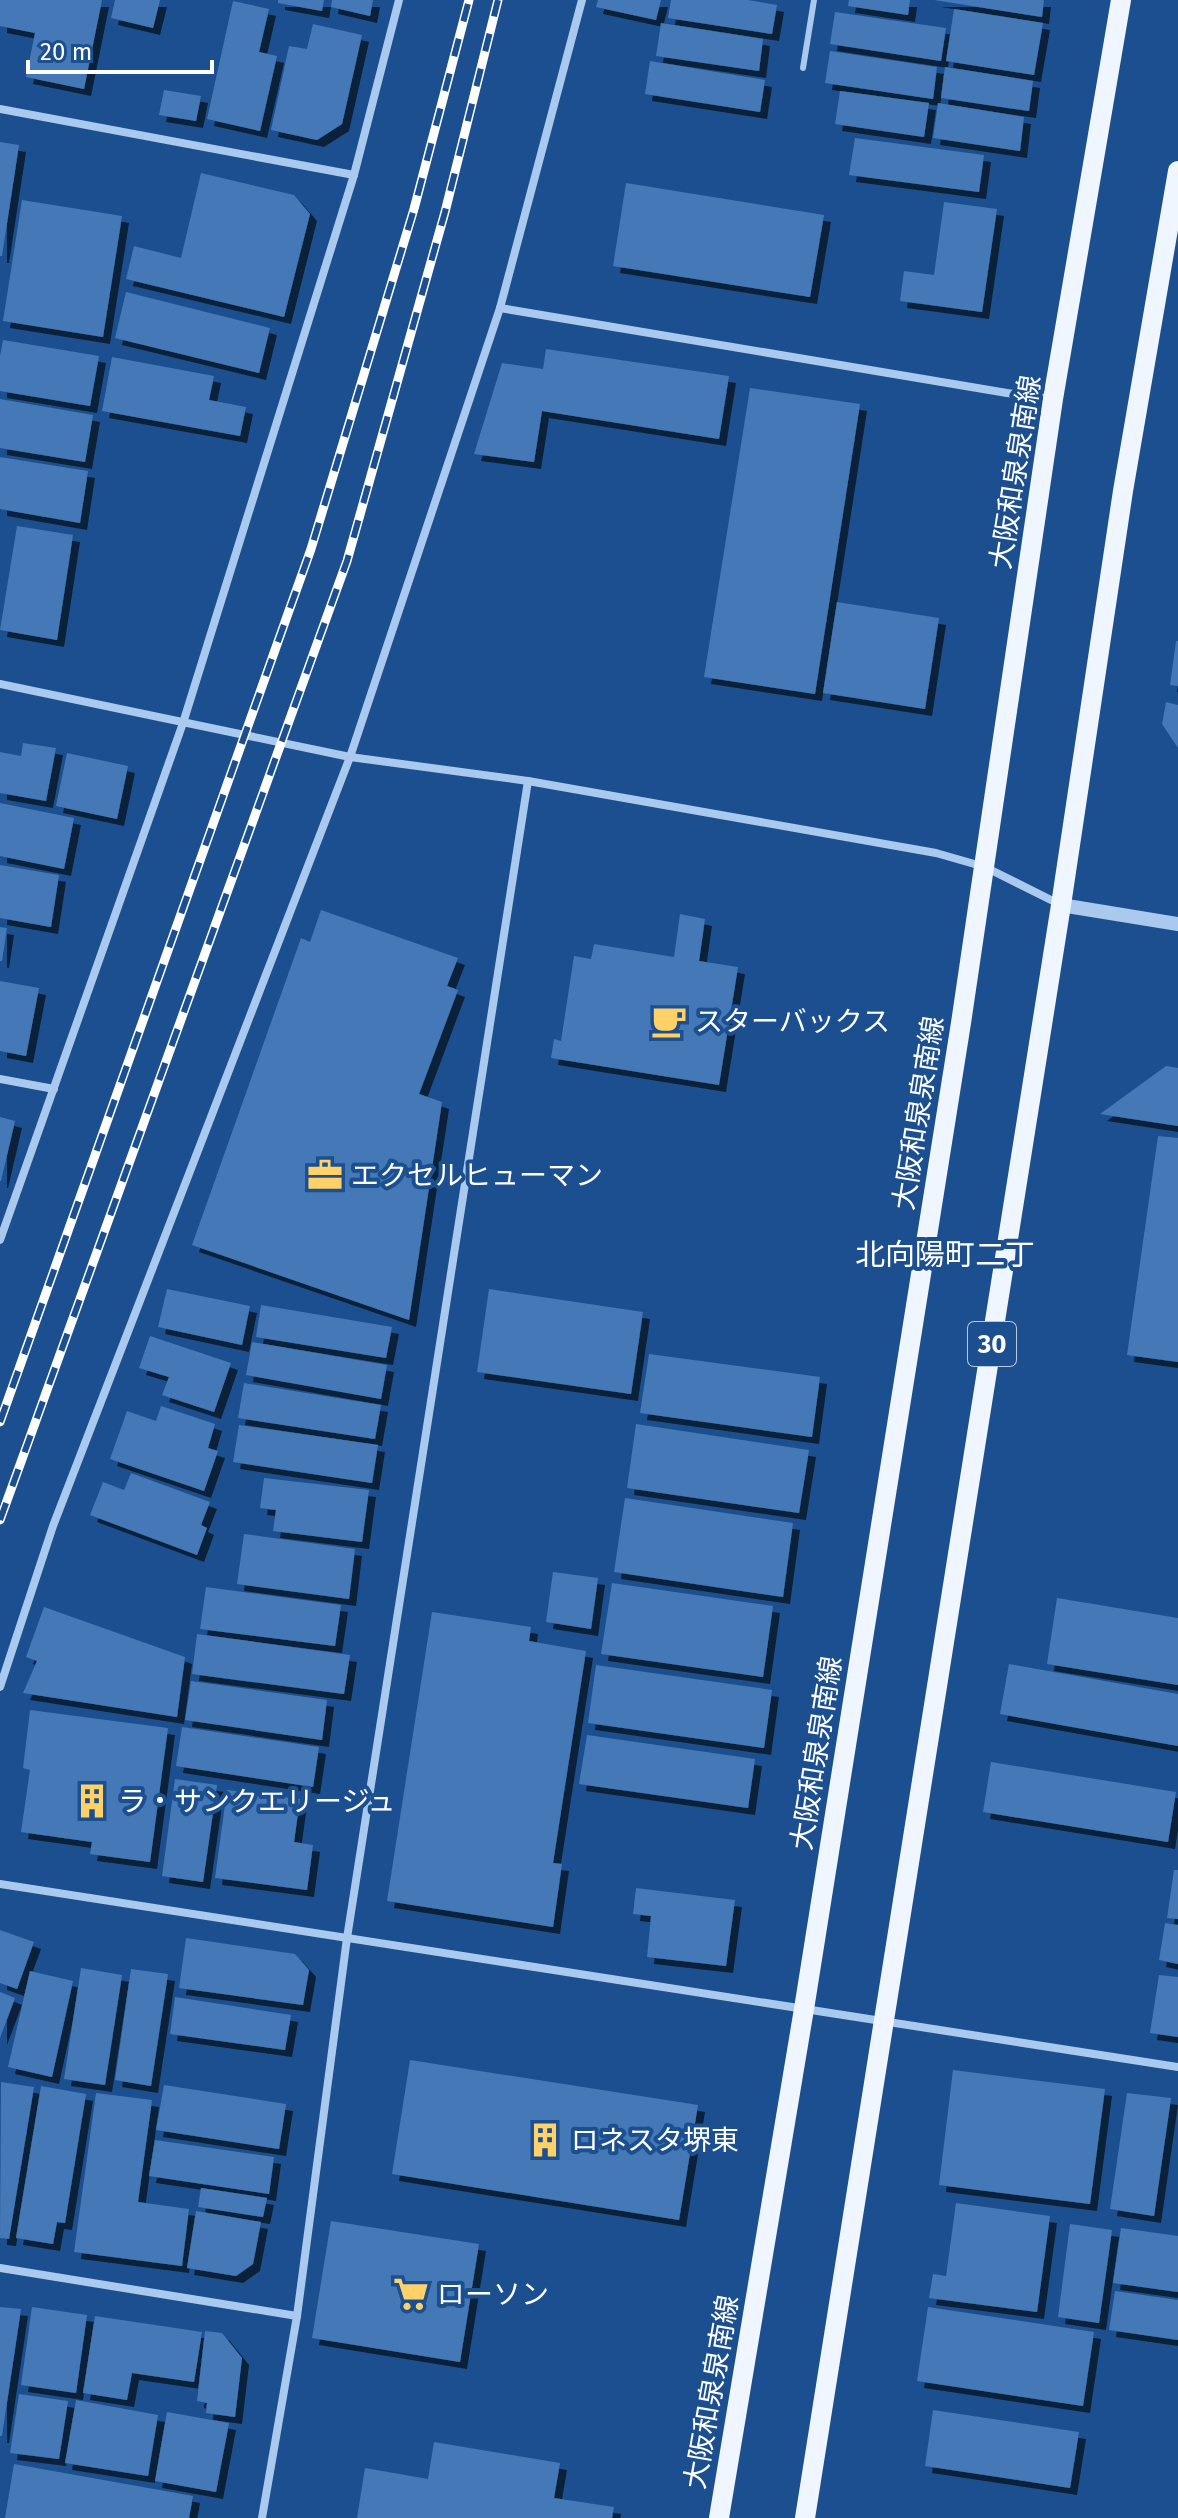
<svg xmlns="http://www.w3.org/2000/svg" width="1178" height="2518" viewBox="0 0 1178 2518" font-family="'Fira Sans','Noto Sans JP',sans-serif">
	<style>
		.building { fill: #4478b7; filter: url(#shadow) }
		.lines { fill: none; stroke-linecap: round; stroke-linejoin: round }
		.service { stroke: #a9c9ee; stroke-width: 6 }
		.minor { stroke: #a9c9ee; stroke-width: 8 }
		.tertiary { stroke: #a9c9ee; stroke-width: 14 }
		.primary { stroke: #f0f6ff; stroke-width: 20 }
		.rail-casing { stroke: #fff; stroke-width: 9 }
		.rail { stroke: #1b4f8f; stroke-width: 6; stroke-dasharray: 18; stroke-linecap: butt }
		.labels { text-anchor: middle; stroke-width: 8; stroke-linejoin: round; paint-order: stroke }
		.shield { fill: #1b4f8f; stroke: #bbcadd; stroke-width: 2 }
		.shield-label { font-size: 26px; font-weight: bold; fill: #fff }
		.street-label { font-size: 28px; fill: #fff; stroke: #1b4f8f }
		.poi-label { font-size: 28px; fill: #fff; stroke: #1b4f8f; text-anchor: start }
		.neighbourhood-label { font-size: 30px; fill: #fff; stroke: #1b4f8f }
	</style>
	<defs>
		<filter id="shadow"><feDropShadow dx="7" dy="7" stdDeviation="0" flood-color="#0009"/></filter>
	</defs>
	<rect width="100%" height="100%" fill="#1b4f8f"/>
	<g class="building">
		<polygon points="0,0 102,0 84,89 26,77 35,33 0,26"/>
		<polygon points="115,0 160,0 153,28 111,18"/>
		<polygon points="278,0 324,0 322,11 278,3"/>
		<polygon points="332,0 373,0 370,16 331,7"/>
		<polygon points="598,0 661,0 656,20 596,7"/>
		<polygon points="671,0 748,0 777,5 772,34 668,18"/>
		<polygon points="849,0 910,0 908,15 848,6"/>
		<polygon points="934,0 1044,0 1042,17"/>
		<polygon points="233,1 269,9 259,52 277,56 260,131 207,119"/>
		<polygon points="954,9 1043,23 1034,75 946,61"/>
		<polygon points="835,12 946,28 941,61 830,44"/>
		<polygon points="661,23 763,39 759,71 656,56"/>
		<polygon points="313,24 362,35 342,124 317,140 271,130 289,46 307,49"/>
		<polygon points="830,51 937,67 933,99 825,83"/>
		<polygon points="650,61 765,80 760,112 645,94"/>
		<polygon points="945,67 1033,81 1029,111 941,98"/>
		<polygon points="164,90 201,96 196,121 159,115"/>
		<polygon points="840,91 929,103 924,137 835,124"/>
		<polygon points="938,103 1024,117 1020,151 933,138"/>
		<polygon points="855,138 984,155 979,192 849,175"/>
		<polygon points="0,142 19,145 2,256 0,256"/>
		<polygon points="201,173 294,195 310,214 284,317 126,279 134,246 181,258"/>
		<polygon points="626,183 824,215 810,297 613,266"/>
		<polygon points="22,200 122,216 103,337 3,321"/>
		<polygon points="944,202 997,209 982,312 900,301 904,271 934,275"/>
		<polygon points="126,292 270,328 259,373 115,338"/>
		<polygon points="3,340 99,356 90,406 0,391 0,356"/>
		<polygon points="546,349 729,376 719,439 542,411 534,462 474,454 502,363 543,369"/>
		<polygon points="112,357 214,376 209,400 246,407 240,436 102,411"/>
		<polygon points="750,388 860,404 815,694 704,677"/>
		<polygon points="0,399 93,415 85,462 0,448"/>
		<polygon points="0,457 88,471 80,523 0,509"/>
		<polygon points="17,526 73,535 57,640 0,630"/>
		<polygon points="837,602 939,618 925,709 823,693"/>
		<polygon points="1176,641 1178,641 1178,686 1170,685"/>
		<polygon points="1166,702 1178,705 1178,748 1162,724"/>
		<polygon points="23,743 56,748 46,801 0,793 0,752 21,756"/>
		<polygon points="67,753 128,766 117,819 56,806"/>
		<polygon points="0,803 74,818 64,869 0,856"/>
		<polygon points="0,865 59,875 51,927 0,918"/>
		<polygon points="321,910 458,958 447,986 458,990 419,1094 442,1102 409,1320 192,1245 301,938 310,942"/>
		<polygon points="680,914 705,919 699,961 738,967 719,1085 551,1058 554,1039 561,1041 574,956 591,959 594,944 674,957"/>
		<polygon points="0,927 7,928 2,961 0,961"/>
		<polygon points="0,981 39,988 26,1056 0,1051"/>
		<polygon points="1166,1066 1178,1068 1178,1126 1100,1114"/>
		<polygon points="0,1117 15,1121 1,1181 0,1181"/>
		<polygon points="1158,1136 1178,1138 1178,1362 1127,1355"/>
		<polygon points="167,1289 250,1306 242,1345 158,1327"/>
		<polygon points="489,1289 643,1312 631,1394 477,1372"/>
		<polygon points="261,1305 392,1327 386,1358 256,1337"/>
		<polygon points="150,1336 231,1363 214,1412 162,1395 169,1377 139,1368"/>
		<polygon points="252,1342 387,1365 381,1399 246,1375"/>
		<polygon points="649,1354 820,1377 812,1437 640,1413"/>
		<polygon points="244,1383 381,1405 375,1439 238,1418"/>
		<polygon points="161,1406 215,1424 208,1448 218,1451 204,1491 110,1459 127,1411 156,1421"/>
		<polygon points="636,1424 809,1450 799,1513 627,1488"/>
		<polygon points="239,1425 378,1445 372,1483 233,1462"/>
		<polygon points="131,1473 210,1502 201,1525 207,1528 197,1555 90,1515 103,1482 124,1490"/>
		<polygon points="264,1478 369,1490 362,1542 273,1531 276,1510 260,1508"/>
		<polygon points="625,1498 793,1523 783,1597 614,1572"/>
		<polygon points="244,1534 355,1549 349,1599 237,1584"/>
		<polygon points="553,1572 598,1578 591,1629 546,1622"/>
		<polygon points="612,1583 773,1606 763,1677 601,1654"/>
		<polygon points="206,1587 341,1605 335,1646 200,1629"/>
		<polygon points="1057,1598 1178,1618 1178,1685 1047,1664"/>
		<polygon points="44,1607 185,1657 177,1717 23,1693 37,1661 26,1657"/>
		<polygon points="432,1612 531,1627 529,1641 586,1651 553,1863 562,1864 553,1927 387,1901"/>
		<polygon points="197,1634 350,1655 344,1694 192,1674"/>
		<polygon points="1009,1664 1178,1694 1178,1746 1000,1714"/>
		<polygon points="596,1665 772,1690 764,1748 588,1723"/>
		<polygon points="191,1681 327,1700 322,1740 185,1720"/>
		<polygon points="30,1710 168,1728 150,1862 90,1854 92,1842 21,1832 30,1770 23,1768"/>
		<polygon points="182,1727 319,1747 313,1787 176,1766"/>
		<polygon points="587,1735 755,1759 748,1808 579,1784"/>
		<polygon points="991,1762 1176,1792 1168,1842 983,1812"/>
		<polygon points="175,1779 217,1785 203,1882 162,1876"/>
		<polygon points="227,1790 300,1799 294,1842 313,1845 307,1890 215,1878"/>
		<polygon points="1174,1870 1178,1870 1178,1919 1167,1918"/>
		<polygon points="636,1888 735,1900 726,1966 647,1957 651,1916 633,1914"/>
		<polygon points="1165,1923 1178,1925 1178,1964 1159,1960"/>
		<polygon points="0,1930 34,1942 17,1989 0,1983"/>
		<polygon points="186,1938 295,1954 309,1970 303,2005 179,1988"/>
		<polygon points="81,1968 122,1975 105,2085 64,2079"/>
		<polygon points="131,1969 168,1974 151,2086 115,2080"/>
		<polygon points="30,1971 73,1981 52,2077 8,2067"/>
		<polygon points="1159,1975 1178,1977 1178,2037 1150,2033"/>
		<polygon points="0,1992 15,1998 0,2038"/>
		<polygon points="175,1997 291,2015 285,2050 170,2034"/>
		<polygon points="410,2060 698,2105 679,2220 392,2174"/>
		<polygon points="953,2070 1105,2089 1090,2204 939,2185"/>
		<polygon points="1,2082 34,2087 9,2239 0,2238"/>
		<polygon points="164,2085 286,2104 279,2149 156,2130"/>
		<polygon points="41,2086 86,2094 65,2223 57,2222 53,2244 16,2238"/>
		<polygon points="96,2093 152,2100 138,2202 189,2209 182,2266 74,2252"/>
		<polygon points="1127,2093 1171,2098 1154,2216 1110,2209"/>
		<polygon points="155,2140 274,2157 269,2194 149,2176"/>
		<polygon points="201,2188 267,2198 263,2217 198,2207"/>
		<polygon points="956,2203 1050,2216 1037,2312 929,2298 933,2274 946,2276"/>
		<polygon points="196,2211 261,2222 253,2264 236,2276 187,2268"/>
		<polygon points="331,2221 479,2244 460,2362 312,2338"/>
		<polygon points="1070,2224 1112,2230 1099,2323 1058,2317"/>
		<polygon points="1121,2228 1178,2236 1178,2292 1113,2283"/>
		<polygon points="1115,2291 1178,2300 1178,2340 1109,2330"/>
		<polygon points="0,2307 21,2309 2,2436 0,2436"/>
		<polygon points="32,2307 87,2315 76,2393 21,2385"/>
		<polygon points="928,2307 1094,2332 1083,2406 917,2381"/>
		<polygon points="95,2316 202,2332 194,2382 132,2373 127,2400 83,2393"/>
		<polygon points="205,2331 222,2333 242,2358 235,2417 206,2413 207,2403 197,2401"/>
		<polygon points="19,2394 68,2401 59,2459 10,2453"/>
		<polygon points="76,2400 158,2415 148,2476 65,2463"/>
		<polygon points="933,2410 1079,2432 1070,2488 925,2466"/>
		<polygon points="167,2412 229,2423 216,2492 155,2481"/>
		<polygon points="434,2442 560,2463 554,2498 614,2507 612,2518 357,2518 365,2468 428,2479"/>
		<polygon points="14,2464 193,2496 189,2518 5,2518"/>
	</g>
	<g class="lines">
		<polyline class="service" points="803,68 814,0"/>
		<g class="minor">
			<polyline points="0,109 354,175"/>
			<polyline points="500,308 1007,393 1052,399"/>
			<polyline points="0,684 350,757 528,781 936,853 985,867 1061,905"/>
			<polyline points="0,1079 54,1089"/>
			<polyline points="0,1240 183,723 354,175 399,0"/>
			<polyline points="0,1687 53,1526 350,757 500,308 582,0"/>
			<polyline points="0,1884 1178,2067"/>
			<polyline points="0,2268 297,2316"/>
			<polyline points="262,2518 297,2316 347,1938 528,781"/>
		</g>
		<polyline class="tertiary" points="1061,905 1178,924"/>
		<g class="primary">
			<polyline points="719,2518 804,2009 961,1023 1053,399 1121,0"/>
			<polyline points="805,2518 1061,905 1123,491 1178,171"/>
		</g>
		<g class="rail-casing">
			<g id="rail">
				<polyline points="0,1422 311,549 414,209 469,0"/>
				<polyline points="0,1520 347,561 445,212 498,0"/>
			</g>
		</g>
		<use href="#rail" class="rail"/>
	</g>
	<defs>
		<g id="cafe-bare" transform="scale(2.76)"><path d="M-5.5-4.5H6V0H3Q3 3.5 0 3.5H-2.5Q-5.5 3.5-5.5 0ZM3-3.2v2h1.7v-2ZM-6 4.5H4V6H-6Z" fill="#ffd166" stroke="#1b4f8f" stroke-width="2.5" paint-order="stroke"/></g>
		<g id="office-bare" transform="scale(2.76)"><path d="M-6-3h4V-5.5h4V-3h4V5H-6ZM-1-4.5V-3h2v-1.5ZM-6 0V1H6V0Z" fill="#ffd166" stroke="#1b4f8f" stroke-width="2.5" paint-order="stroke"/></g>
		<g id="building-bare" transform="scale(2.76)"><path d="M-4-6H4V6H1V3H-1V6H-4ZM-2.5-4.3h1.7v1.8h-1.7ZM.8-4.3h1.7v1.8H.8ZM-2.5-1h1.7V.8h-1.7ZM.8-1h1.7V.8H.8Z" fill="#ffd166" stroke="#1b4f8f" stroke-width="2.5" paint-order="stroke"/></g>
		<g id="supermarket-bare" transform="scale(2.76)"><path d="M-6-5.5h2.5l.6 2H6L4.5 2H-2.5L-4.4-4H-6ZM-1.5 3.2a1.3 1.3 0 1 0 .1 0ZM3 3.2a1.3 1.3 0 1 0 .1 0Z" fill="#ffd166" stroke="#1b4f8f" stroke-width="2.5" paint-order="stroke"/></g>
	</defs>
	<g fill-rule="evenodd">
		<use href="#cafe-bare" x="669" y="1021"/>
		<use href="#office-bare" x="325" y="1175"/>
		<use href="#building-bare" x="92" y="1801"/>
		<use href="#building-bare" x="545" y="2140"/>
		<use href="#supermarket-bare" x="411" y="2294"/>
	</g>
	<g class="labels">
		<rect class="shield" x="968" y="1322" width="48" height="44" rx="6"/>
		<g class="shield-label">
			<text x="992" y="1353">30</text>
		</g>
		<g class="street-label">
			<text transform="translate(1015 472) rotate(-81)" y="10">大阪和泉泉南線</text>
			<text transform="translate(918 1113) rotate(-81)" y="10">大阪和泉泉南線</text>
			<text transform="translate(816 1753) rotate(-81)" y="10">大阪和泉泉南線</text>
			<text transform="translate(711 2392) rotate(-80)" y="10">大阪和泉泉南線</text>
		</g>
		<g class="poi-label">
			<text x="695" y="1031">スターバックス</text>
			<text x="351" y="1185">エクセルヒューマン</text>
			<text x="118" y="1811">ラ・サンクエリージュ</text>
			<text x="571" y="2150">ロネスタ堺東</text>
			<text x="437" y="2304">ローソン</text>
		</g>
		<g class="neighbourhood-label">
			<text x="945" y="1265">北向陽町二丁</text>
		</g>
	</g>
	<path d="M28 60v12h184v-12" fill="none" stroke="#ffffff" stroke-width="4"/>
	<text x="40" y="60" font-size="24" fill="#ffffff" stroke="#1b4f8f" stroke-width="6" paint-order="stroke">20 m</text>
</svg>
